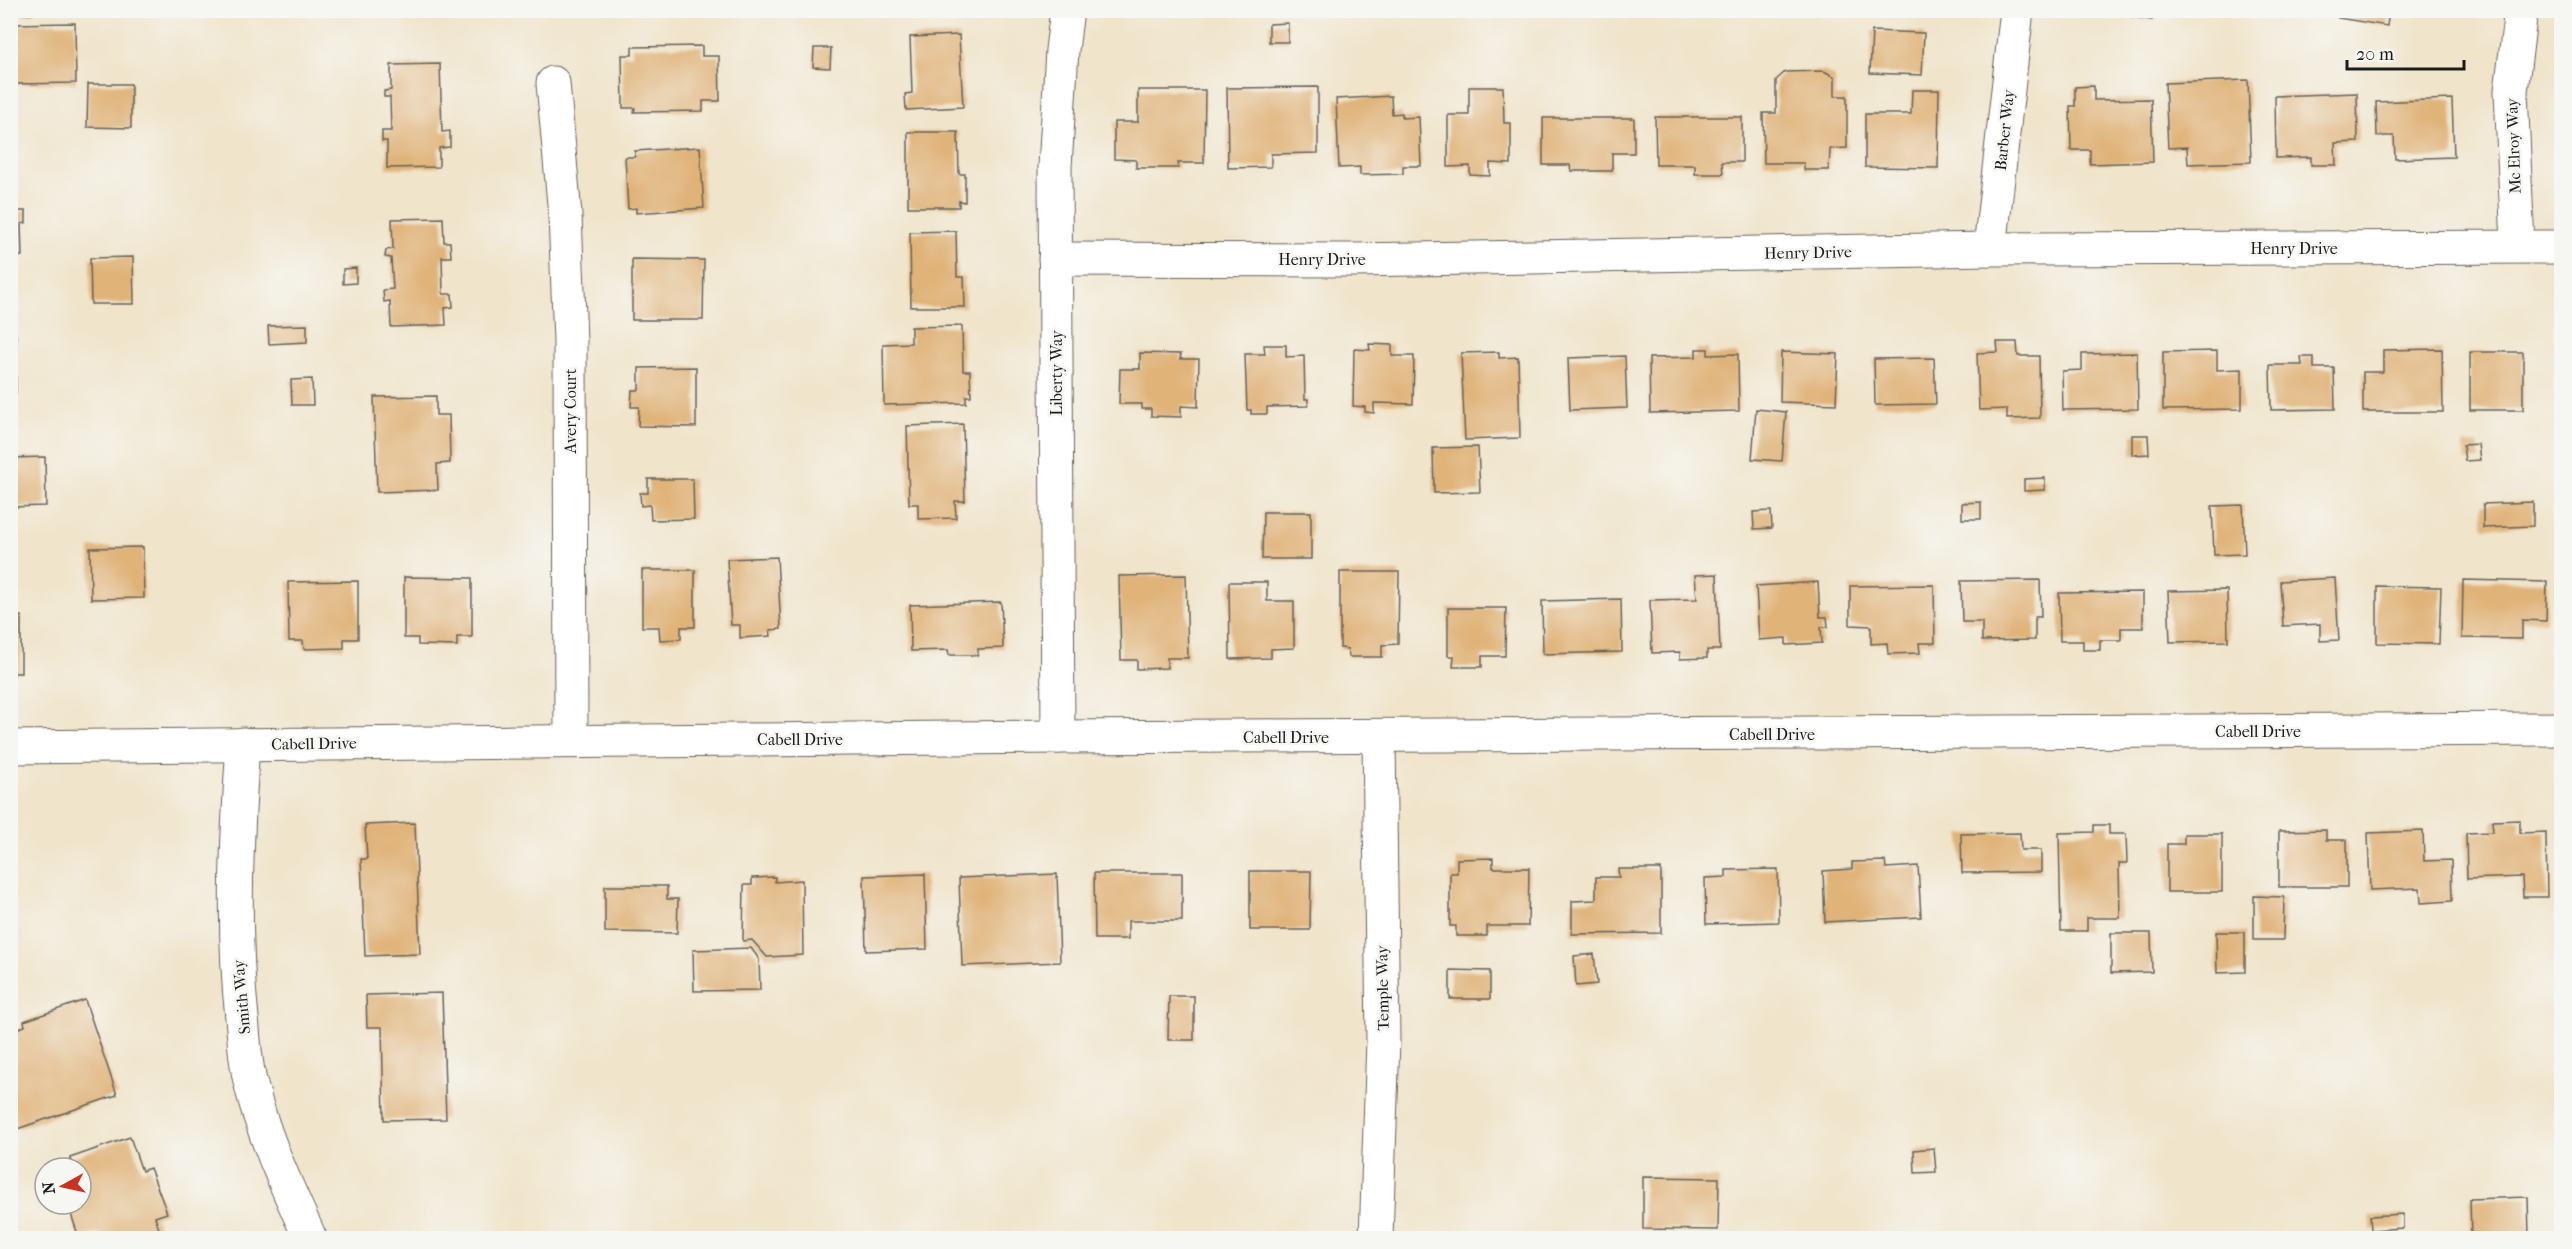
<svg xmlns="http://www.w3.org/2000/svg" width="2572" height="1249" viewBox="0 0 2572 1249" font-family="'IM FELL French Canon',serif">
	<style>
		.building { fill: #e0b379 }
		.lines { fill: none; stroke-linecap: round; stroke-linejoin: round }
		.minor-casing { stroke: #666259; stroke-width: 35 }
		.minor { stroke: #fff; stroke-width: 33 }
		.labels { text-anchor: middle; stroke-width: 5; stroke-linejoin: round; paint-order: stroke }
		.street-label { font-size: 16px; fill: #1c1c1c; stroke: #f6f6f2 }
	</style>
	<rect width="100%" height="100%" fill="#f6f6f2"/>
	<filter id="ink" filterUnits="userSpaceOnUse"><feTurbulence type="fractalNoise" baseFrequency=".0167" numOctaves="2"/><feDisplacementMap in="SourceGraphic" scale="12" xChannelSelector="R" yChannelSelector="G"/><feConvolveMatrix kernelMatrix="1 2 1 2 8 2 1 2 1" color-interpolation-filters="sRGB"/></filter>
	<filter id="wash" filterUnits="userSpaceOnUse"><feTurbulence type="fractalNoise" baseFrequency=".008" numOctaves="4" result="noise"/><feDisplacementMap in="SourceGraphic" scale="24" xChannelSelector="R" yChannelSelector="G"/><feGaussianBlur stdDeviation="1.35" result="paint"/><feColorMatrix in="noise" values="0 0 0 0 0 0 0 0 0 0 0 0 0 0 0 0 0 1.4 0 .05"/><feComposite in="paint" operator="in"/></filter>
	<g filter="url(#wash)">
		<rect width="100%" height="100%" fill="#f0e4ca"/>
		<g id="blocks">
			<g class="building">
				<polygon points="10,10 33,10 33,14 10,13"/>
				<polygon points="2110,10 2153,10 2152,20 2110,13"/>
				<polygon points="2340,10 2389,10 2387,26 2338,18"/>
				<polygon points="75,23 76,83 15,84 16,151 10,151 10,24"/>
				<polygon points="1288,23 1288,42 1269,42 1269,24"/>
				<polygon points="1872,31 1924,33 1922,75 1870,73"/>
				<polygon points="959,35 963,107 906,110 905,94 912,93 910,37"/>
				<polygon points="702,46 702,56 719,56 720,101 703,101 703,111 634,112 635,108 623,108 622,55 632,55 632,47"/>
				<polygon points="814,48 831,48 830,68 813,67"/>
				<polygon points="440,64 442,132 450,131 450,147 439,148 439,167 387,168 387,141 382,141 382,131 391,131 390,97 384,97 384,91 391,90 391,65"/>
				<polygon points="1824,71 1835,77 1835,96 1847,96 1847,148 1830,149 1829,170 1804,170 1804,163 1764,163 1763,113 1776,113 1776,80 1785,72"/>
				<polygon points="2248,80 2251,162 2188,164 2187,147 2168,148 2165,83"/>
				<polygon points="88,84 131,84 131,128 87,127"/>
				<polygon points="2094,86 2094,100 2151,99 2153,162 2090,164 2090,150 2071,150 2070,106 2075,106 2075,87"/>
				<polygon points="1318,87 1318,153 1271,154 1271,167 1228,168 1227,88"/>
				<polygon points="1469,87 1503,87 1504,123 1511,123 1511,164 1490,163 1490,176 1470,175 1470,166 1448,167 1448,115 1469,115"/>
				<polygon points="1138,90 1205,90 1204,163 1178,163 1179,168 1136,168 1136,160 1114,159 1114,122 1138,122"/>
				<polygon points="1912,90 1939,90 1938,168 1865,167 1865,114 1911,114"/>
				<polygon points="2357,93 2358,142 2335,143 2336,165 2311,165 2311,157 2276,158 2275,96"/>
				<polygon points="1391,96 1392,114 1402,113 1402,118 1419,117 1421,166 1403,166 1403,174 1360,175 1360,167 1339,168 1336,99"/>
				<polygon points="2452,99 2454,157 2395,159 2394,136 2377,136 2376,102"/>
				<polygon points="1655,117 1742,117 1742,162 1722,162 1723,174 1695,174 1695,165 1656,165"/>
				<polygon points="1543,118 1634,118 1634,153 1612,153 1612,171 1571,171 1570,165 1543,165"/>
				<polygon points="908,132 958,132 959,174 965,174 965,202 959,201 959,207 908,207"/>
				<polygon points="700,147 704,208 636,213 636,208 628,209 625,157 635,157 635,151"/>
				<polygon points="10,211 26,211 26,223 21,224 22,256 10,257"/>
				<polygon points="443,218 444,242 450,242 451,257 442,257 443,294 452,294 453,307 445,308 446,325 391,327 390,301 384,302 383,290 393,289 391,258 385,257 386,250 393,249 392,219"/>
				<polygon points="956,231 957,277 964,277 965,307 911,307 910,232"/>
				<polygon points="133,257 134,304 91,304 90,258"/>
				<polygon points="632,259 704,260 703,320 632,320"/>
				<polygon points="356,268 356,283 343,284 343,269"/>
				<polygon points="307,325 307,342 269,344 268,326"/>
				<polygon points="962,326 963,371 970,371 971,396 966,396 966,403 884,405 883,344 911,343 911,327"/>
				<rect x="10" y="335" width="6" height="58"/>
				<polygon points="1997,342 2017,342 2018,356 2039,356 2040,418 2007,419 2007,409 1979,410 1977,353 1998,352"/>
				<polygon points="1369,344 1392,345 1392,356 1414,356 1413,404 1374,403 1374,413 1365,412 1365,407 1353,406 1354,349 1370,350"/>
				<polygon points="1264,345 1286,345 1286,357 1304,356 1305,399 1308,399 1308,406 1267,407 1267,414 1251,414 1251,410 1247,410 1245,354 1265,354"/>
				<polygon points="1696,349 1708,349 1708,355 1738,354 1739,411 1650,413 1649,358 1696,357"/>
				<polygon points="2442,349 2443,412 2363,412 2363,372 2383,372 2383,350"/>
				<polygon points="2217,351 2217,370 2242,369 2242,409 2163,410 2163,352"/>
				<polygon points="1499,352 1499,358 1518,357 1520,438 1465,440 1461,353"/>
				<polygon points="1781,352 1838,354 1836,404 1780,402"/>
				<rect x="2470" y="352" width="53" height="58"/>
				<polygon points="1140,353 1181,354 1180,359 1199,359 1198,407 1181,406 1181,417 1151,416 1151,409 1142,409 1142,404 1119,404 1120,369 1140,369"/>
				<polygon points="2137,353 2138,409 2063,410 2062,371 2082,370 2082,354"/>
				<polygon points="1625,356 1627,408 1570,410 1568,358"/>
				<polygon points="2301,357 2314,357 2314,368 2334,368 2335,409 2271,410 2270,365 2302,365"/>
				<polygon points="1934,358 1936,404 1875,405 1874,359"/>
				<polygon points="696,367 696,427 638,426 639,407 631,407 632,390 639,390 639,368"/>
				<polygon points="312,379 313,405 292,405 291,380"/>
				<polygon points="436,396 436,415 449,415 450,463 437,464 438,490 377,492 374,397"/>
				<polygon points="1756,409 1786,412 1782,461 1752,459"/>
				<polygon points="963,424 965,501 955,501 956,518 918,519 918,504 909,504 907,426"/>
				<polygon points="2132,435 2148,435 2149,454 2132,455"/>
				<polygon points="2478,444 2480,460 2465,461 2463,445"/>
				<polygon points="1478,447 1480,492 1434,493 1433,448"/>
				<polygon points="45,457 46,506 10,507 10,458"/>
				<polygon points="2045,478 2045,490 2024,491 2024,479"/>
				<polygon points="648,479 693,479 694,519 651,520 650,505 641,506 640,493 648,493"/>
				<polygon points="1981,502 1981,519 1962,519 1962,503"/>
				<polygon points="2533,502 2533,526 2483,528 2483,504"/>
				<polygon points="2243,505 2245,554 2214,555 2212,506"/>
				<polygon points="1771,511 1772,528 1754,529 1753,512"/>
				<polygon points="1263,512 1311,512 1311,559 1262,559"/>
				<polygon points="143,547 144,598 91,599 90,548"/>
				<polygon points="777,557 781,629 770,630 771,636 740,638 740,625 731,625 727,559"/>
				<polygon points="642,570 695,570 695,627 681,627 681,639 660,640 659,627 642,627"/>
				<polygon points="1340,572 1399,572 1398,644 1382,645 1382,657 1349,657 1348,649 1340,648"/>
				<polygon points="1717,574 1720,650 1707,650 1707,658 1680,659 1680,652 1652,653 1650,600 1697,599 1695,575"/>
				<polygon points="1186,575 1188,658 1167,658 1167,668 1137,669 1137,660 1121,660 1119,576"/>
				<polygon points="404,577 472,578 472,637 457,637 457,646 418,645 418,638 404,638"/>
				<polygon points="2335,578 2339,640 2320,641 2320,624 2283,626 2280,581"/>
				<polygon points="2040,580 2041,617 2035,617 2035,640 1982,641 1982,622 1962,622 1961,581"/>
				<polygon points="2463,580 2547,582 2546,621 2522,620 2522,639 2462,638"/>
				<polygon points="358,581 358,639 344,639 344,648 304,649 303,641 289,641 288,582"/>
				<polygon points="1229,582 1267,582 1267,601 1294,601 1294,648 1271,649 1271,658 1230,659"/>
				<polygon points="1818,582 1820,617 1827,617 1828,627 1821,627 1822,643 1786,645 1786,638 1759,640 1756,586"/>
				<polygon points="1934,585 1935,643 1919,643 1920,653 1888,654 1887,643 1871,644 1871,626 1850,625 1850,586"/>
				<polygon points="2377,586 2441,587 2439,644 2377,643"/>
				<polygon points="2227,590 2228,641 2170,642 2168,591"/>
				<polygon points="2143,592 2143,628 2121,628 2121,640 2100,640 2100,650 2083,650 2083,641 2060,641 2059,593"/>
				<polygon points="1621,599 1622,652 1543,654 1542,601"/>
				<polygon points="1001,602 1003,648 978,649 978,655 949,655 948,650 911,651 910,605"/>
				<polygon points="1448,608 1506,608 1505,656 1482,656 1482,667 1453,667 1454,656 1448,656"/>
				<rect x="10" y="616" width="11" height="57"/>
				<polygon points="2520,820 2520,833 2546,832 2547,897 2523,897 2522,877 2467,879 2466,833 2493,832 2492,821"/>
				<polygon points="415,823 420,954 365,956 361,859 367,859 365,825"/>
				<polygon points="2094,825 2109,825 2109,834 2126,834 2127,863 2119,863 2120,918 2087,918 2087,931 2061,931 2059,833 2094,832"/>
				<polygon points="2326,830 2326,840 2347,840 2347,887 2279,887 2279,831"/>
				<polygon points="2423,831 2424,861 2451,860 2452,901 2421,903 2420,888 2370,890 2368,833"/>
				<polygon points="2020,833 2021,850 2041,850 2041,872 1962,873 1961,834"/>
				<polygon points="2184,834 2222,834 2222,892 2167,892 2167,844 2184,844"/>
				<polygon points="1493,858 1493,868 1529,868 1528,926 1487,926 1487,936 1456,936 1456,926 1450,926 1450,873 1457,873 1457,859"/>
				<polygon points="1885,861 1886,868 1918,866 1921,917 1825,922 1823,871 1852,869 1852,862"/>
				<polygon points="1618,869 1661,869 1661,933 1572,934 1572,901 1596,900 1596,877 1619,877"/>
				<polygon points="1778,869 1779,922 1706,924 1705,878 1726,877 1726,870"/>
				<polygon points="1250,871 1311,871 1310,930 1250,930"/>
				<polygon points="1094,873 1182,873 1182,921 1128,921 1128,939 1095,939"/>
				<polygon points="925,874 927,949 866,951 864,876"/>
				<polygon points="1057,874 1060,962 962,966 959,878"/>
				<polygon points="775,877 775,882 802,880 803,955 767,957 752,940 743,941 744,885 752,885 752,878"/>
				<polygon points="605,886 667,886 667,899 678,899 677,933 605,932"/>
				<polygon points="2254,896 2284,897 2283,940 2254,940"/>
				<polygon points="2216,932 2245,932 2245,972 2217,973"/>
				<polygon points="2111,933 2151,933 2152,972 2111,973"/>
				<polygon points="751,948 759,959 760,990 694,991 693,950"/>
				<polygon points="1594,954 1597,984 1576,986 1574,956"/>
				<polygon points="1450,970 1490,971 1490,999 1450,999"/>
				<polygon points="442,993 446,1119 384,1120 382,1027 367,1027 366,995"/>
				<polygon points="1169,996 1194,996 1194,1040 1168,1040"/>
				<polygon points="85,1000 117,1095 17,1129 10,1108 10,1031 25,1026 24,1021"/>
				<polygon points="130,1137 142,1171 150,1168 167,1213 155,1217 162,1238 102,1238 100,1233 79,1238 70,1211 87,1205 81,1189 81,1168 74,1168 70,1158"/>
				<polygon points="1934,1148 1936,1172 1915,1173 1914,1150"/>
				<polygon points="1643,1177 1719,1178 1718,1230 1643,1229"/>
				<polygon points="2528,1197 2529,1238 2471,1238 2470,1199"/>
				<polygon points="2403,1214 2403,1228 2371,1230 2370,1216"/>
			</g>
		</g>
	</g>
	<g filter="url(#ink)">
		<use href="#blocks" fill-opacity="0" stroke="#666259" stroke-width="1.5"/>
		<g class="lines">
			<g class="minor-casing">
				<g id="minor">
					<polyline points="553,83 565,215 570,341 571,741"/>
					<polyline points="2518,245 2511,91 2521,10"/>
					<polyline points="1990,249 2017,10"/>
					<polyline points="1055,259 1354,260 1990,249 2562,247"/>
					<polyline points="1058,737 1055,167 1062,50 1067,10"/>
					<path d="M243 744C237 835 232 927 242 1018 244 1038 245 1061 250 1081 263 1136 287 1187 310 1238"/>
					<polyline points="10,747 1058,737 2562,729"/>
					<polyline points="1376,1238 1383,1041 1379,737"/>
				</g>
			</g>
			<use href="#minor" class="minor"/>
		</g>
	</g>
	<g class="labels">
		<g class="street-label">
			<text transform="translate(2004 130) rotate(-84)" y="6">Barber Way</text>
			<text transform="translate(2513 146) rotate(-92)" y="6">Mc Elroy Way</text>
			<text x="2294" y="254">Henry Drive</text>
			<text transform="translate(1808 252) rotate(-1)" y="6">Henry Drive</text>
			<text x="1322" y="265">Henry Drive</text>
			<text transform="translate(1056 373) rotate(-90)" y="6">Liberty Way</text>
			<text transform="translate(570 411) rotate(-90)" y="6">Avery Court</text>
			<text x="2258" y="737">Cabell Drive</text>
			<text x="1772" y="740">Cabell Drive</text>
			<text x="1286" y="743">Cabell Drive</text>
			<text x="800" y="745">Cabell Drive</text>
			<text transform="translate(314 743) rotate(-1)" y="6">Cabell Drive</text>
			<text transform="translate(1382 988) rotate(-91)" y="6">Temple Way</text>
			<text transform="translate(241 997) rotate(-95)" y="6">Smith Way</text>
		</g>
	</g>
	<rect width="2572" height="1249" fill="none" stroke="#f6f6f2" stroke-width="36"/>
	<g transform="translate(63 1186) rotate(262)"><circle r="28" fill="#f6f6f2" stroke="#9f9f9c" stroke-width="1.5"/>
	<path d="M0-4.5L10 22L0 15L-10 22Z" fill="#c8321e"/>
	<text y="-9" font-size="16" font-weight="bold" text-anchor="middle" fill="#1c1c1c">N</text>
	</g>
	<path d="M2347 60v9h117v-9" fill="none" stroke="#1c1c1c" stroke-width="3"/>
	<text x="2356" y="60" font-size="18" fill="#1c1c1c" stroke="#f6f6f2" stroke-width="4.5" paint-order="stroke">20 m</text>
</svg>
